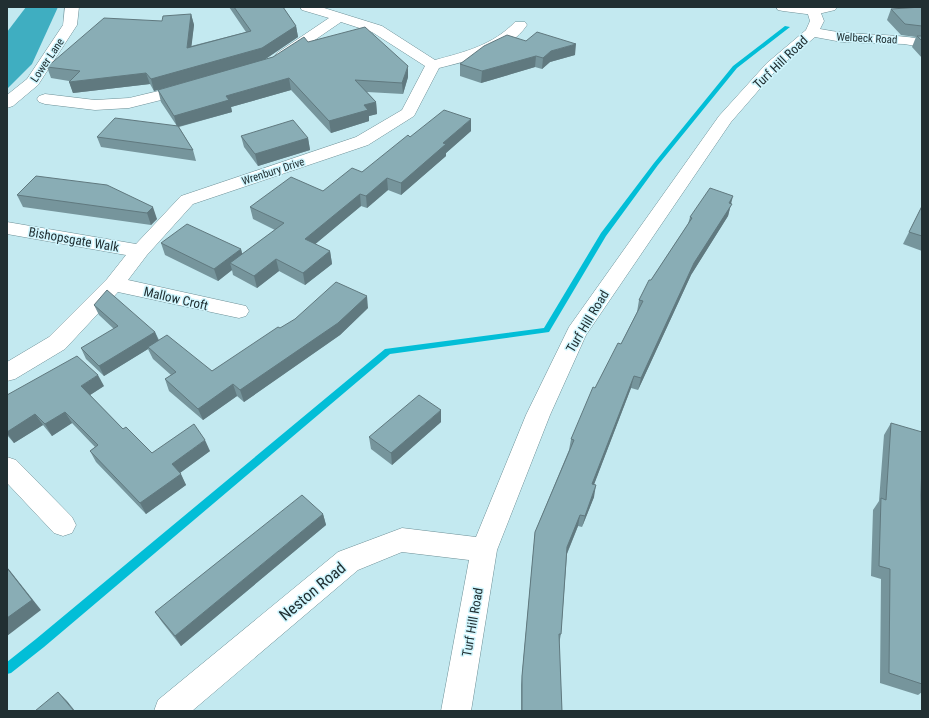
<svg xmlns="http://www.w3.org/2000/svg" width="929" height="718" viewBox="0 0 929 718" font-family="'Roboto Condensed',sans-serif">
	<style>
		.forest { fill: #3faec1 }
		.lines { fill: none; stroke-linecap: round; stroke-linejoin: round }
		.stream { fill: #02bed7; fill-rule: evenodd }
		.minor-casing { stroke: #6d9097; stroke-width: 1 }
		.major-casing { stroke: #6d9097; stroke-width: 1 }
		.minor { fill: #fff; fill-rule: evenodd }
		.major { fill: #fff; fill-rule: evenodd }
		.wall { fill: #76959c }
		.shaded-wall { fill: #60797f }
		.building { fill: #89adb5; stroke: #60797f }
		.labels { text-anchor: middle; stroke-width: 3; stroke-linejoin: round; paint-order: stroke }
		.far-street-label { font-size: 11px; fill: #212f32; stroke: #d0f6fe }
		.street-label { font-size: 13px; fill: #212f32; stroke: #d0f6fe }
		.near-street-label { font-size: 16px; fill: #212f32; stroke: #d0f6fe }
	</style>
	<rect width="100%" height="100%" fill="#c3e9f0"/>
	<polygon class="forest" points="26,7 58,7 32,64 7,89 7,32"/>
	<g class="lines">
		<polygon class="stream" points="785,26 790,27 737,68 658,165 606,236 549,332 390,354 44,647 11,673 7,674 7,662 36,639 385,349 544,328 601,233 654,163 733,66"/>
		<g class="minor-casing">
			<g id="minor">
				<polygon points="65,7 79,7 77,25 38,85 13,106 7,108 7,95 27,79 63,25"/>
				<path d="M300 7H321L382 26 435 60C465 52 493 45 515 22H525L527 25C508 53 470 60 439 68L414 116 368 145 193 204 147 255 128 280 246 306 249 311 246 316 239 318 118 292 65 349 15 379 7 381V362L49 337 107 279 126 255 7 234V222L136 244 181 196 356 137 402 110 425 66 372 32 341 22 287 59H277L275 56 277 53 329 18 302 10Z"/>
				<path d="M814 7 819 8 824 21 820 29C854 36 888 33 922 39V47L904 44 842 42 815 37 777 69 731 122 586 335 550 415 497 550 471 711H441L469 560 402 552 358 570 192 711H154L158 700 338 552 402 528 476 537 526 415 569 327 719 116 767 63 806 30 810 21 807 11 809 8Z"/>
				<polygon points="188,84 193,86 196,89 193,92 129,108 95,110 45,104 39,102 37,99 39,96 45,94 95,100 129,98"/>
				<polygon points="7,457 16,460 72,517 76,525 72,533 63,536 54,533 7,483"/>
			</g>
		</g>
		<g class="major-casing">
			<polygon id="major" points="776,7 837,7 835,10 814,15 783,11 778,10"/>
		</g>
		<use href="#minor" class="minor"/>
		<use href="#major" class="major"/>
	</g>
	<g class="wall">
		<polygon points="229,7 283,7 296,26 298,37 264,60 154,91 150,84 73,93 69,81 51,78 47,67 162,21 191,14 194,25 191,46 246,32"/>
		<polygon points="922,7 922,58 912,47 916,37 901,35 887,20 891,9"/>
		<polygon points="526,41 575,55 550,62 542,69 535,67 481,83 460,76 460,64"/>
		<polygon points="308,42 408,77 403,94 367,92 376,102 377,114 369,116 369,121 331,133 291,90 231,107 232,112 179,127 193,150 196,161 101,147 97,137 177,126 161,102 158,90 273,57"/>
		<polygon points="471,131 446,153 446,156 401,195 388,190 367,208 361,206 315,244 330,251 332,264 305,285 279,271 257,288 233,275 232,270 218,281 165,255 161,243 241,249 242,254 275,230 253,219 250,207 323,191 362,172 410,137"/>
		<polygon points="241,136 308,138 310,150 258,166 244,147"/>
		<polygon points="107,185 157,219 151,225 23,207 17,195"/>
		<polygon points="731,204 728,216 691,275 638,390 631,388 594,484 594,497 582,527 578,526 567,554 561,634 559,644 562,711 521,711 521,685 535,532 569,450 571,439 595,388 621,344 637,312 639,300 651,280 688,224 690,217"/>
		<polygon points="922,206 922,251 903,244"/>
		<polygon points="94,305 155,332 159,340 212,371 280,328 368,308 340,335 244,402 237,396 203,420 169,391 165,379 171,375 153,359 148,349 104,376 86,359 81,348 114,329 99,315"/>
		<polygon points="104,386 90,395 123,429 152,453 210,451 180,473 186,485 146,514 96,462 90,451 95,447 72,423 52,436 43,425 14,443 7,435 7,395"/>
		<polygon points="441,422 392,465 371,449 369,437"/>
		<polygon points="891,423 921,495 922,578 922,692 918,695 880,683 881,579 871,576 873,510 879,501 884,435"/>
		<polygon points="323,514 326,525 181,646 162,622 155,612"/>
	</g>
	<g class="shaded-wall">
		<polygon points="191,14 194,25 190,59 187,48"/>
		<polygon points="296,26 298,37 264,60 154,91 151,79"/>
		<polygon points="576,44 575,55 550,62 542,69 543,58 551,51"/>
		<polygon points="536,56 535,67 481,83 482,71"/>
		<polygon points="408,66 408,77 403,94 402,83"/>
		<polygon points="146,73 150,84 73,93 69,82"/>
		<polygon points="289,78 291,90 231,107 232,112 177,127 174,116 226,96"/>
		<polygon points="376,102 377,114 369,116 369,121 331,133 329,121 364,105"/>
		<polygon points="471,119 471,131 446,153 446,156 401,195 401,183 443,143"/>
		<polygon points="308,138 310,150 258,166 255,154"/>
		<polygon points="387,178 388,190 367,208 366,196"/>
		<polygon points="360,194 361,206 307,251 305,239"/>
		<polygon points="733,196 728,216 691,275 638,390 641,378 694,263 729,203"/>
		<polygon points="153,207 157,219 151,225 147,213"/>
		<polygon points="241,249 244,261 230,263 232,270 218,281 214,269"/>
		<polygon points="330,251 332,264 305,285 303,273"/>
		<polygon points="276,259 279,271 257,288 254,276"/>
		<polygon points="367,296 368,308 340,335 244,402 240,390"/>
		<polygon points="155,332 159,342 148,347 148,349 104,376 99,366"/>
		<polygon points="98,375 104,386 87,397 81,386"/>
		<polygon points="634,376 631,388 590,495 592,484"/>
		<polygon points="233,384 237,396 203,420 198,409"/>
		<polygon points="441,410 441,422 392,465 391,453"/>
		<polygon points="65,412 72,423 52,436 45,424"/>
		<polygon points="35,414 43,425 14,443 7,433 7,432"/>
		<polygon points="205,440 210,451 177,475 172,464"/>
		<polygon points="181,474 186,485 146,514 140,503"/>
		<polygon points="596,485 594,497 582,527 585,516"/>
		<polygon points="323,514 326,525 181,646 175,636"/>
		<polygon points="580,515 578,526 565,558 567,547"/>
		<polygon points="7,567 41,610 7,636"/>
		<polygon points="58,692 67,701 75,711 74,711"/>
	</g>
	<g class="building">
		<polygon points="234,7 283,7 296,26 262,48 151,79 146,73 69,82 80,71 47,67 104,18 162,21 163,16 191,14 187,48 251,31"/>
		<polygon points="922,7 922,26 905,24 891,9"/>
		<polygon points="365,27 408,66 402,83 355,80 376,102 364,105 368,110 329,121 289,78 226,96 229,100 174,116 158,90 273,57 304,37 308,42"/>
		<polygon points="537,32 576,44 551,51 543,58 536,56 482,71 460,64 484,46 507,35 526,41"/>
		<polygon points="917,36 922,36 922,41"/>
		<polygon points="444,110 471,119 443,143 446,144 401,183 387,178 366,196 360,194 305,239 330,251 303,273 276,259 254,276 230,263 284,223 250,207 291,177 323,191 352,168 362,172 408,135 410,137"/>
		<polygon points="115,118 178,126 193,150 97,137"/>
		<polygon points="293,120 308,138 255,154 241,136"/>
		<polygon points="36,176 107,185 153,207 147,213 17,195"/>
		<polygon points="710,188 733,196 729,203 732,204 694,263 641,378 634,376 592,484 596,485 585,516 580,515 567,547 561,634 559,634 562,711 522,711 522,676 535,532 574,440 571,439 593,387 595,388 618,343 621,344 643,301 639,300 649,280 651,280 692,218 690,217"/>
		<polygon points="922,206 922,236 909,232"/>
		<polygon points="187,224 241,249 214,269 161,243"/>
		<polygon points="336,282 367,296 338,323 240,390 233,384 198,409 165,379 176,372 148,347 167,335 212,371 278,327 280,328 295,319"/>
		<polygon points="107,290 155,332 99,366 81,348 118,326 94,305"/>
		<polygon points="77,356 98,375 81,386 123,429 126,427 152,453 194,424 205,440 172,464 181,474 140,503 90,451 98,445 65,412 45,424 35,414 7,432 7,395"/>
		<polygon points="419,395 441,410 391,453 369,437"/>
		<polygon points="891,423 922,432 922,461 921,495 922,578 922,684 889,673 890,569 879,566 881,498 886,500"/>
		<polygon points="302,495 323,514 175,636 155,612"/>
		<polygon points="7,568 32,600 7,618"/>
		<polygon points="58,692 74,711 35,711"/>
	</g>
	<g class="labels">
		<g class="far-street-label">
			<text transform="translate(867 38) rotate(3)" y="4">Welbeck Road</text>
			<text transform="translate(47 60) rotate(-56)" y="4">Lower Lane</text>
			<text transform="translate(273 171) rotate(-18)" y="4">Wrenbury Drive</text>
		</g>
		<g class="street-label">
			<text transform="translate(780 62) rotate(-44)" y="5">Turf Hill Road</text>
			<text transform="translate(74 239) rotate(10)" y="5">Bishopsgate Walk</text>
			<text transform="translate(176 298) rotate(13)" y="5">Mallow Croft</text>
			<text transform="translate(587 321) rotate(-59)" y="5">Turf Hill Road</text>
			<text transform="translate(472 622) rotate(-80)" y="5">Turf Hill Road</text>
		</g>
		<g class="near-street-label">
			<text transform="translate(312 591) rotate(-40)" y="6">Neston Road</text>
		</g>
	</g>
	<rect width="929" height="718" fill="none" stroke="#212f32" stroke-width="16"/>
</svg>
